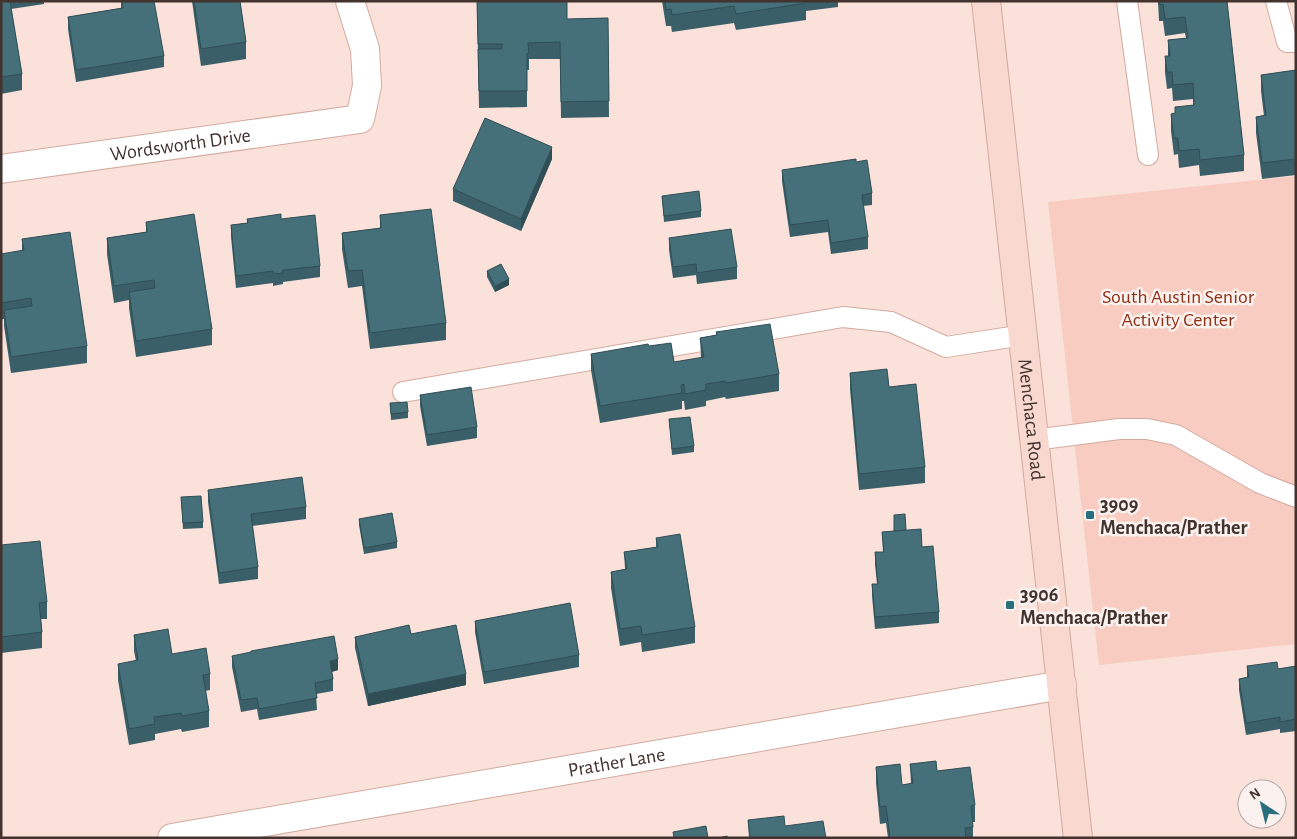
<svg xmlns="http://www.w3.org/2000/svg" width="1297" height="839" viewBox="0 0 1297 839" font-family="'Alegreya Sans',sans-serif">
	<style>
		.green { fill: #f8ccc0 }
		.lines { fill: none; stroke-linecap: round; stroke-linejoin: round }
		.lane-casing { stroke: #d2ab9f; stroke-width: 22 }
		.street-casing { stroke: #d2ab9f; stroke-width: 30 }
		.secondary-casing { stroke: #d2ab9f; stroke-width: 30 }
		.lane { stroke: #fff; stroke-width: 20 }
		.street { stroke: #fff; stroke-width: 28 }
		.secondary { stroke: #f9d8cf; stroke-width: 28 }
		.wall { fill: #3b5f68 }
		.shaded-wall { fill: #304e55 }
		.building { fill: #456f79; stroke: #304e55 }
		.poi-dot { fill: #296f7d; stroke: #fbf2f0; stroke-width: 2 }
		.labels { text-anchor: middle; stroke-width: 5; stroke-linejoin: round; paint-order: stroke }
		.street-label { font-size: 20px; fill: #43332e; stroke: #fbf2f0 }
		.park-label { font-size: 20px; fill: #8f3116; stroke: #fbf2f0 }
		.poi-label { font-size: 20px; font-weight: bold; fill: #43332e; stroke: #fbf2f0; text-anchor: start }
	</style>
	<rect width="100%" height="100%" fill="#fae1da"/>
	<polygon class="green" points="1296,176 1296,644 1099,665 1048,202"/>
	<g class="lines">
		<g class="lane-casing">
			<g id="lane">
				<polyline points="1127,1 1148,155"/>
				<polyline points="1276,1 1287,42 1296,42"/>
				<polyline points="403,392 843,317 891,322 946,347 1023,335"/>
				<polyline points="1034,440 1119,429 1147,429 1176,435 1260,483 1296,497"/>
			</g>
		</g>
		<g class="street-casing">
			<g id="street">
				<path id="s1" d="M1 169 360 119 367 86 365 49 350 1"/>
				<path id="s2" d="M172 838 1062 685"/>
			</g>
		</g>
		<g class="secondary-casing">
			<g id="secondary">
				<path id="s3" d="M986 1 1078 838"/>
			</g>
		</g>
		<use href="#lane" class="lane"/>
		<use href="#street" class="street"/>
		<use href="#secondary" class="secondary"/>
	</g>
	<g class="wall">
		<polygon points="1,1 44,1 44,4 11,9 22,74 22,90 1,94"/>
		<polygon points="121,1 164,56 164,67 76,82 68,29 68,17 121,8"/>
		<polygon points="192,1 240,1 246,42 246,59 201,66"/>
		<polygon points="477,1 567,19 608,18 609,117 561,118 560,59 529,59 529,70 527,70 527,107 479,108"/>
		<polygon points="662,1 838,1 838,7 806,11 806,20 736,30 734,23 672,32 671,26 666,26"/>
		<polygon points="1158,1 1227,1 1244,155 1244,171 1200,176 1199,165 1179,168 1178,154 1174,155 1171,131 1171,114 1175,114 1193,105 1193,99 1173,101 1172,88 1167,89 1165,72 1165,56 1168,56 1168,40 1186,38 1185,33 1165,36 1163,21 1159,21"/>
		<polygon points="1296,70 1296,175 1262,179 1256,133 1256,117 1264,116 1261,91 1261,75"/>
		<polygon points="552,159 521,231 453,201 453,189"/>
		<polygon points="856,162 872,193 872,205 863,206 868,237 868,249 831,254 828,232 790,237 782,181 782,170"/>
		<polygon points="662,196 701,211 701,217 664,222"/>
		<polygon points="380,215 446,323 446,340 370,349 362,286 348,288 342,249 342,233 380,228"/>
		<polygon points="247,219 281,219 320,266 320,277 283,282 283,284 273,286 273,283 236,288 231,237 231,225 247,223"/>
		<polygon points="146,222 212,329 212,345 136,357 129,308 129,300 114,303 107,254 107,238 146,232"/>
		<polygon points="669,238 737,267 737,279 697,284 696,275 673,278 669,250"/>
		<polygon points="22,239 87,346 87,363 11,373 4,326 4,319 1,319 1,254 22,251"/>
		<polygon points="487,271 509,285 495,292 487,277"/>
		<polygon points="716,332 779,374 779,391 726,399 725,397 706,401 706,406 685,410 684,401 682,401 682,409 600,423 591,370 591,354 649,346 674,362 701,358 700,338 716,335"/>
		<polygon points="850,373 925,467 925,483 859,490 850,389"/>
		<polygon points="420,395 477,427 477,438 427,446 420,406"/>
		<polygon points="390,403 408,412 408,418 391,420"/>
		<polygon points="669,419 694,446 694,452 672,455"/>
		<polygon points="208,490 306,507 306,519 252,526 258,567 258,579 219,584 208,502"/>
		<polygon points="181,497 203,522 203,528 183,529"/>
		<polygon points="359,519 397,542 397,548 364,554 359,525"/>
		<polygon points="906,530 922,547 939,612 939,623 875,629 872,596 872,584 877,584 875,564 875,552 883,552 882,532"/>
		<polygon points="656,538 695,627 695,643 642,652 641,642 620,646 611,588 611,572 625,569 624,552 656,547"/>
		<polygon points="1,545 47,602 47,619 41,619 42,632 42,648 1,653"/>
		<polygon points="475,621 579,655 579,667 484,684 475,632"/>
		<polygon points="411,634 466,685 368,706 355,648 355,637"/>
		<polygon points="134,635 210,674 210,690 205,691 209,711 209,727 182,732 181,729 155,734 155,740 129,745 118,680 118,664 136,661 134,651"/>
		<polygon points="232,656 338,670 332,672 333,679 333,691 316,694 317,710 259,720 257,709 241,712 232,667"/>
		<polygon points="1247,666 1278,669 1296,666 1296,731 1280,733 1280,729 1246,735 1239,690 1239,679 1247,677"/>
		<polygon points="910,764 937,771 975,805 975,822 973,822 973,838 888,838 886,823 880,824 876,783 876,767 902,785 911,784"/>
		<polygon points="748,820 785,826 826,838 749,838"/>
	</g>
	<g class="shaded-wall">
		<polygon points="552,147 552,159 521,231 521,219"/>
		<polygon points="509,279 509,285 495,292 495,286"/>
		<polygon points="338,659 338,670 330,672 330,661"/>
		<polygon points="466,674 466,685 368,706 368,694"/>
	</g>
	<g class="building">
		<polygon points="1,1 10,1 22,74 1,77"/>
		<polygon points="122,1 154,1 164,56 76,70 68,17 123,8"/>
		<polygon points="194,1 240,1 246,42 201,49"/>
		<polygon points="477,1 567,1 567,19 608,18 609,101 561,102 560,42 528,43 529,54 527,53 527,91 479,91 478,49 502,49 502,44 478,44"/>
		<polygon points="665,1 806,1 806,3 736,14 734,6 672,15 671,9 666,10"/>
		<polygon points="1159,1 1227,1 1244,155 1200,160 1199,149 1179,151 1178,138 1174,138 1171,114 1175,113 1175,107 1194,105 1193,83 1173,85 1172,72 1167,72 1165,56 1170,56 1168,40 1188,38 1185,17 1165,19 1163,4 1159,5"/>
		<polygon points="1296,70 1296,159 1262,163 1256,117 1266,115 1261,75"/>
		<polygon points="485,118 552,147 521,219 453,189"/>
		<polygon points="856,159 856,162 867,160 872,193 862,195 868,237 831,243 828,220 790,225 782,170"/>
		<polygon points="699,191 701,211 664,216 662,196"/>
		<polygon points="431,209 446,323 370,333 362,270 348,271 342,233 381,228 380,215"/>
		<polygon points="194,214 212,329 136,341 129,292 155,288 154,280 114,286 107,238 147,232 146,222"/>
		<polygon points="281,214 281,219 315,215 320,266 283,270 283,273 273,274 273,271 236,276 231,225 248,223 247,219"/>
		<polygon points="731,229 737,267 697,273 696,264 673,267 669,238"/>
		<polygon points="70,232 87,346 11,357 4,310 32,306 31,298 1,303 1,254 24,250 22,239"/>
		<polygon points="501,264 509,279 495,286 487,271"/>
		<polygon points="770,324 779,374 726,383 725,381 706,384 706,390 685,394 684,384 681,385 682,393 600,406 591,354 648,344 649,346 671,343 674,362 704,357 700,338 717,335 716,332"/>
		<polygon points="887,369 889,387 916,384 925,467 859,474 850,373"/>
		<polygon points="471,387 477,427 427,435 420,395"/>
		<polygon points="407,402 408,412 391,414 390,403"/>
		<polygon points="690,417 694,446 672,449 669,419"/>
		<polygon points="302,477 306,507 251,514 258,567 219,573 208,490"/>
		<polygon points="201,496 203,522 183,523 181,497"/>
		<polygon points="392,513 397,542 364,548 359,519"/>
		<polygon points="905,514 906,530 894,531 894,515"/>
		<polygon points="921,529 922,547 933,546 939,612 875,617 872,584 878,584 875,552 884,552 882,532"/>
		<polygon points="680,534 695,627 642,635 641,626 620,629 611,572 627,569 624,552 658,547 656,538"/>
		<polygon points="40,541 47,602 39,603 42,632 1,637 1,545"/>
		<polygon points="570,603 579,655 484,672 475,621"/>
		<polygon points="409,625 411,634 456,625 466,674 368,694 355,637"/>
		<polygon points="168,629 172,654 206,648 210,674 203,675 209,711 182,716 181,713 154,717 155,724 129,729 118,664 138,660 134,635"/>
		<polygon points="334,636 338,659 330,661 333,679 315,683 317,698 259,709 257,698 241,700 232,656 251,652 251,651"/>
		<polygon points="1277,662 1278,669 1296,666 1296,719 1280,722 1280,717 1246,723 1239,679 1249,677 1247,666"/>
		<polygon points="936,761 937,771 970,767 975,805 971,806 973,827 965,828 966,838 890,838 886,806 880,807 876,767 900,764 902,785 913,783 910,764"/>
		<polygon points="784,816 785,826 823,821 826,838 750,838 748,820"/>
		<polygon points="706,826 708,838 674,838 673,832"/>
		<polygon points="727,836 728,838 718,838"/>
	</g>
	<g class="poi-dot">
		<rect x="1085" y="510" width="10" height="10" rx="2.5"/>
		<rect x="1005" y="600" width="10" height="10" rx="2.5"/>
	</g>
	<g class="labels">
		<g class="street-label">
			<text dy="7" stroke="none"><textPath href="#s1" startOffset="181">Wordsworth Drive</textPath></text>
			<text dy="7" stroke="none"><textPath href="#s3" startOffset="421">Menchaca Road</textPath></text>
			<text dy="7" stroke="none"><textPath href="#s2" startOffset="451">Prather Lane</textPath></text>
		</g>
		<g class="park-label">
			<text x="1178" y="303">South Austin Senior<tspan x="1178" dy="23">Activity Center</tspan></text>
		</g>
		<g class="poi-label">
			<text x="1100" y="511">3909<tspan x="1100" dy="23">Menchaca/Prather</tspan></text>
			<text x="1020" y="601">3906<tspan x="1020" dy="23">Menchaca/Prather</tspan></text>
		</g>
	</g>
	<rect width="1297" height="839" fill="none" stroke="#43332e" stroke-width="5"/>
	<g transform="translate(1262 804) rotate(325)"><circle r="24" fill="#fbf2f0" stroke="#b1a6a2"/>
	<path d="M0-4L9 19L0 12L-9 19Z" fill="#296f7d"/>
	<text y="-8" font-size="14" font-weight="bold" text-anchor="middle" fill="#43332e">N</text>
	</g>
</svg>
